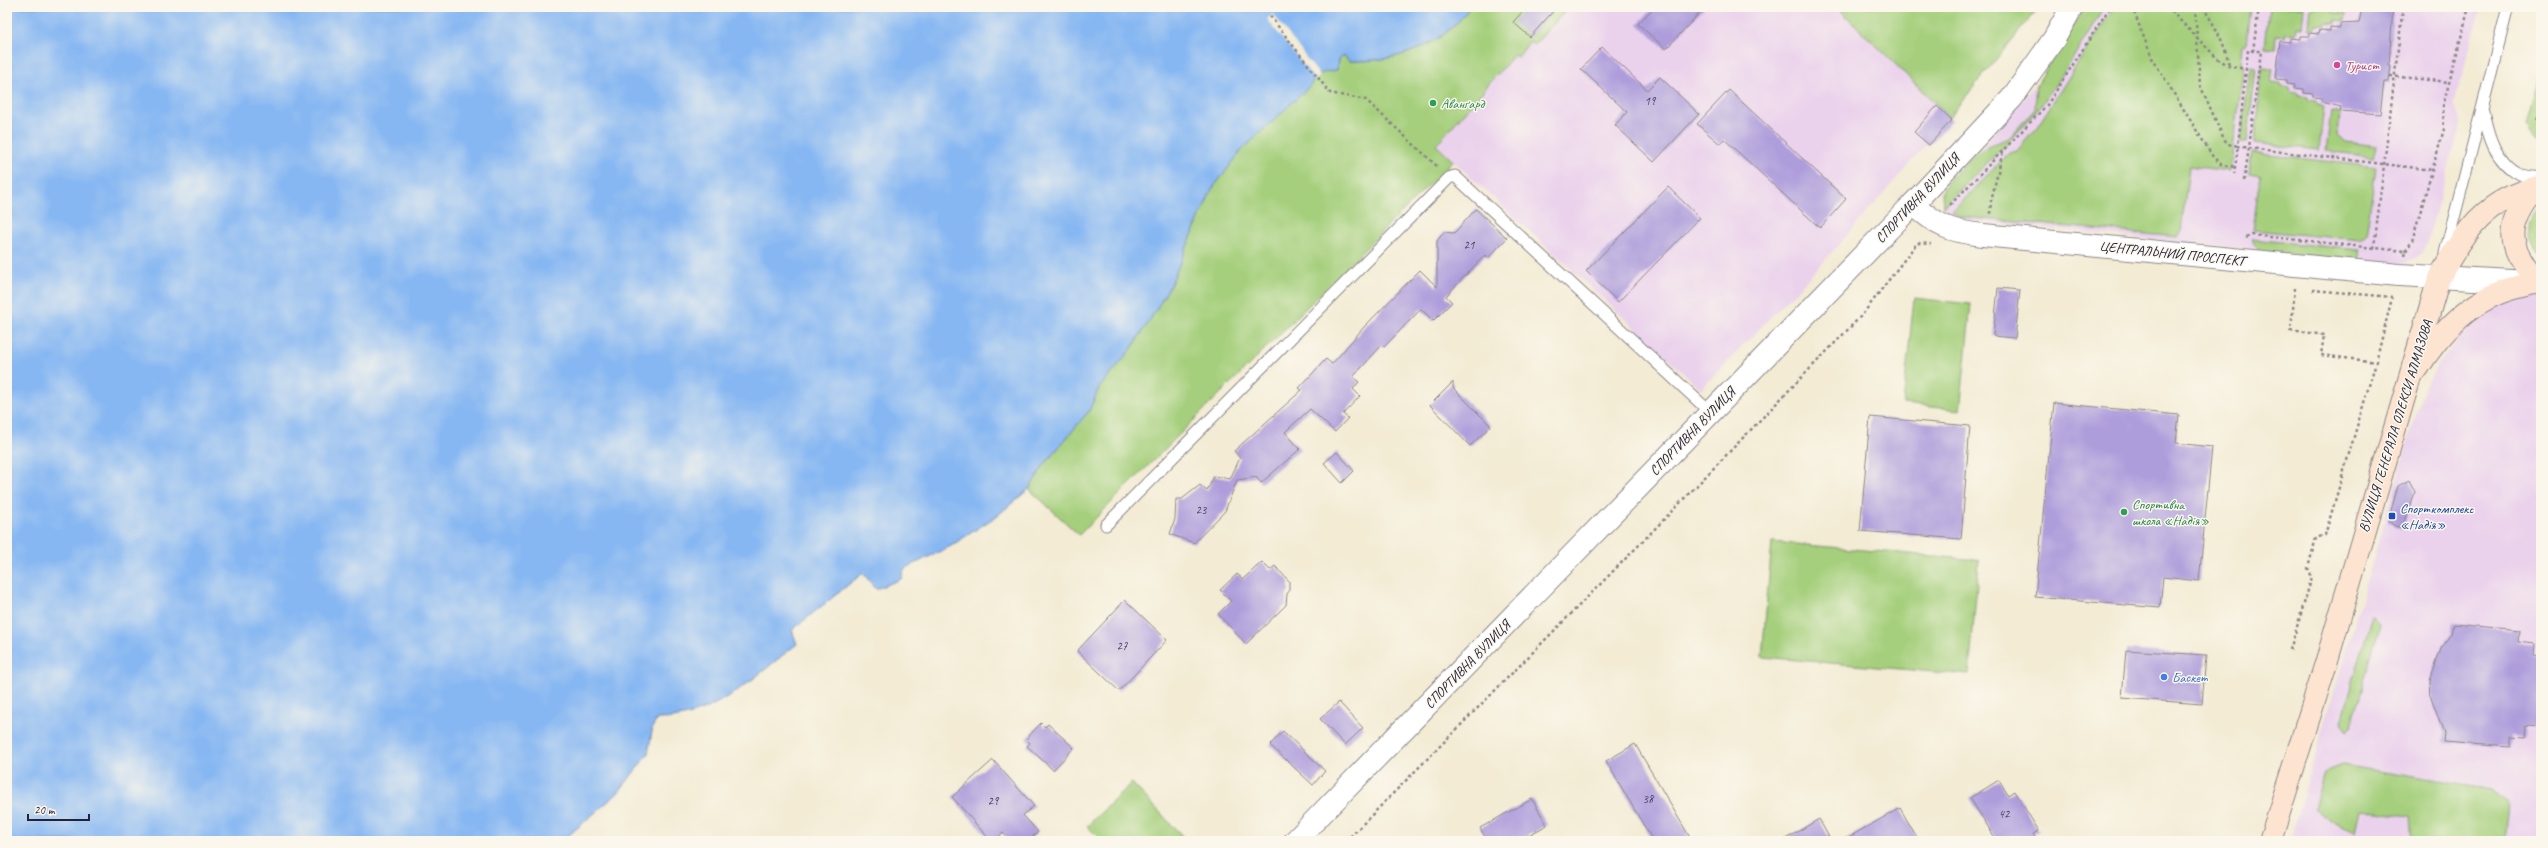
<svg xmlns="http://www.w3.org/2000/svg" width="2548" height="848" viewBox="0 0 2548 848" font-family="Caveat,sans-serif">
	<style>
		.built { fill: #ead1ec }
		.green { fill: #a5cf7b; stroke: #64785b }
		.water { fill: #87b7f2; stroke: #546c96 }
		.pier { fill: #f3ebd4 }
		.building { fill: #ae9ddb }
		.lines { fill: none; stroke-linecap: round; stroke-linejoin: round }
		.service-casing { stroke: #8a8688; stroke-width: 13 }
		.minor-casing { stroke: #8a8688; stroke-width: 24 }
		.tertiary-casing { stroke: #8a8688; stroke-width: 24 }
		.secondary-casing { stroke: #8a8688; stroke-width: 24 }
		.path { stroke: #8a8688; stroke-width: 2.5; stroke-dasharray: 3 3; stroke-linecap: butt }
		.service { stroke: #fff; stroke-width: 11 }
		.minor { stroke: #fff; stroke-width: 22 }
		.tertiary { stroke: #fff; stroke-width: 22 }
		.secondary { stroke: #fde4d1; stroke-width: 22 }
		.hotel-dot { fill: #d1479c; stroke: #fbf7ec; stroke-width: 1.5 }
		.leisure-dot { fill: #2e9e5b; stroke: #fbf7ec; stroke-width: 1.5 }
		.transit-dot { fill: #1a4fb4; stroke: #fbf7ec; stroke-width: 1.5 }
		.shop-dot { fill: #3f7fe0; stroke: #fbf7ec; stroke-width: 1.5 }
		.labels { text-anchor: middle; stroke-width: 3; stroke-linejoin: round; paint-order: stroke }
		.number-label { font-size: 12px; fill: #454163 }
		.hotel-label { font-size: 14px; fill: #b23c85; stroke: #fbf7ec; text-anchor: start }
		.leisure-label { font-size: 14px; fill: #27864d; stroke: #fbf7ec; text-anchor: start }
		.street-label { font-size: 14px; fill: #22223b; stroke: #fbf7ec }
		.transit-label { font-size: 14px; fill: #164399; stroke: #fbf7ec; text-anchor: start }
		.shop-label { font-size: 14px; fill: #366cbe; stroke: #fbf7ec; text-anchor: start }
	</style>
	<rect width="100%" height="100%" fill="#fbf7ec"/>
	<filter id="ink" filterUnits="userSpaceOnUse"><feTurbulence type="fractalNoise" baseFrequency=".025" numOctaves="2"/><feDisplacementMap in="SourceGraphic" scale="8" xChannelSelector="R" yChannelSelector="G"/><feConvolveMatrix kernelMatrix="1 2 1 2 8 2 1 2 1" color-interpolation-filters="sRGB"/></filter>
	<filter id="wash" filterUnits="userSpaceOnUse"><feTurbulence type="fractalNoise" baseFrequency=".012" numOctaves="4" result="noise"/><feDisplacementMap in="SourceGraphic" scale="16" xChannelSelector="R" yChannelSelector="G"/><feGaussianBlur stdDeviation="0.9" result="paint"/><feColorMatrix in="noise" values="0 0 0 0 0 0 0 0 0 0 0 0 0 0 0 0 0 1.4 0 .05"/><feComposite in="paint" operator="in"/></filter>
	<g filter="url(#wash)">
		<rect width="100%" height="100%" fill="#f3ebd4"/>
		<g class="built">
			<polygon points="1569,7 1837,7 1952,120 1929,146 1927,144 1820,266 1701,389 1436,145 1514,54 1518,57 1530,41 1534,44"/>
			<polygon points="2085,7 2481,7 2454,104 2461,124 2426,245 2421,254 2403,264 2392,264 1953,219 1942,205 1944,188 2037,84"/>
			<polygon points="2530,296 2541,296 2541,841 2290,841 2423,391 2439,363 2461,334 2481,317 2505,302"/>
		</g>
		<g class="green">
			<path d="M1470 7H1569L1534 45 1530 41 1518 57 1514 55 1436 145 1453 161 1079 535 1029 489 1044 465 1089 411 1099 388 1130 351 1150 320 1170 286 1212 189 1242 150 1311 85C1315 73 1325 72 1337 70L1338 60 1344 56 1350 61C1398 62 1441 47 1470 7Z"/>
			<polygon points="1837,7 2039,7 1949,117"/>
			<path d="M2085 7H2104C2083 41 2063 77 2038 109 2009 144 1974 175 1943 207L1942 192 1949 179 1977 152 2010 137 2035 109 2037 84Z"/>
			<polygon points="2114,7 2250,7 2246,44 2243,44 2241,65 2244,66 2230,171 2189,166 2181,232 2178,237 1963,217 1952,211 2009,153 2017,151 2037,127"/>
			<polygon points="2269,7 2304,7 2302,27 2296,27 2295,34 2286,33 2285,37 2276,36 2275,49 2265,48"/>
			<polygon points="2311,7 2332,7 2332,12 2346,14 2345,21 2335,20 2335,23 2326,22 2325,26 2316,25 2315,28 2309,28"/>
			<polygon points="2250,67 2256,68 2247,142 2241,142"/>
			<polygon points="2262,68 2273,69 2271,83 2280,84 2280,87 2290,88 2289,92 2299,93 2299,96 2308,97 2308,100 2317,101 2317,105 2324,106 2319,150 2254,143"/>
			<polygon points="2541,73 2541,138 2536,137 2527,125"/>
			<polygon points="2331,111 2340,113 2338,135 2346,142 2377,146 2374,157 2326,151"/>
			<polygon points="2252,153 2376,167 2366,235 2360,240 2253,230 2260,175 2249,173"/>
			<path d="M2541 205V258C2524 245 2525 218 2541 205Z"/>
			<polygon points="2252,239 2359,250 2360,260 2262,251 2254,245"/>
			<polygon points="1914,298 1971,304 1960,410 1903,404"/>
			<polygon points="1772,542 1979,560 1969,675 1762,657"/>
			<polygon points="2372,615 2380,624 2352,725 2346,730 2342,721"/>
			<polygon points="2342,765 2492,790 2509,804 2505,841 2412,841 2410,816 2360,810 2355,832 2333,822 2314,808 2324,772"/>
			<polygon points="1132,783 1187,841 1102,841 1087,826"/>
		</g>
		<path class="water" d="M7 7H1470C1441 47 1398 62 1350 61L1344 56 1338 60 1337 70C1325 72 1315 73 1311 85L1242 150 1212 189 1170 286 1150 320 1130 351 1099 388 1089 411 1044 465 1029 489 998 515 951 546 904 569 901 579 876 589 863 573 792 630 797 644C755 676 713 720 657 719L653 726 648 754 618 793 562 841H7Z"/>
		<polygon class="pier" points="1273,14 1320,76 1315,80 1267,19"/>
		<g id="blocks">
			<g class="building">
				<polygon points="1527,7 1557,7 1530,37 1513,22"/>
				<polygon points="1654,7 1705,7 1666,49 1638,24"/>
				<polygon points="2362,7 2393,7 2389,65 2391,65 2389,82 2384,82 2380,114 2340,111 2341,107 2322,102 2322,98 2313,97 2313,94 2304,93 2304,89 2294,88 2295,85 2286,84 2286,80 2276,79 2280,41 2290,42 2290,38 2300,39 2300,36 2310,36 2310,33 2319,34 2320,30 2330,31 2330,27 2340,28 2340,24 2359,23"/>
				<polygon points="1602,47 1647,90 1660,77 1699,114 1654,162 1615,125 1627,112 1581,69"/>
				<polygon points="1729,90 1846,199 1820,228 1724,139 1720,144 1697,124"/>
				<polygon points="1937,106 1952,120 1929,145 1914,132"/>
				<polygon points="1668,187 1700,218 1618,302 1586,271"/>
				<polygon points="1476,209 1507,238 1488,258 1485,255 1446,296 1452,302 1433,321 1421,309 1384,347 1382,345 1353,377 1359,382 1353,389 1360,396 1343,414 1348,418 1335,432 1310,409 1285,432 1300,449 1261,483 1256,477 1237,480 1225,511 1194,543 1170,534 1175,519 1176,499 1182,499 1200,485 1207,491 1214,476 1230,479 1240,458 1234,451 1302,390 1299,388 1326,359 1332,364 1364,327 1420,270 1437,287 1437,241 1444,232 1454,233"/>
				<polygon points="1998,288 2020,290 2015,338 1993,336"/>
				<polygon points="1453,382 1453,388 1491,426 1470,446 1430,405"/>
				<polygon points="2054,403 2179,415 2176,443 2212,447 2199,581 2163,577 2160,608 2035,597"/>
				<polygon points="1870,417 1970,426 1961,539 1860,531"/>
				<polygon points="1337,452 1354,471 1342,483 1324,463"/>
				<polygon points="2409,480 2415,492 2403,528 2395,526 2388,521 2398,486"/>
				<polygon points="1262,562 1270,570 1275,566 1289,581 1289,591 1287,594 1286,605 1246,644 1218,614 1231,601 1220,590 1237,574 1243,579"/>
				<polygon points="1125,600 1167,640 1119,691 1077,651"/>
				<polygon points="2453,624 2519,630 2518,642 2535,644 2534,655 2541,656 2541,726 2526,725 2525,737 2510,736 2510,747 2443,742 2444,733 2431,697 2430,681 2442,646 2451,634"/>
				<polygon points="2126,650 2206,655 2202,704 2122,698"/>
				<polygon points="1339,702 1363,728 1345,745 1320,719"/>
				<polygon points="1041,723 1045,727 1048,724 1074,748 1053,770 1027,746 1030,743 1026,739"/>
				<polygon points="1283,731 1325,771 1313,785 1270,745"/>
				<polygon points="1635,744 1692,841 1653,841 1606,761"/>
				<polygon points="993,760 1034,806 1023,815 1038,832 1028,841 1010,841 1003,833 994,841 991,841 952,797"/>
				<polygon points="1999,780 2008,795 2014,791 2039,831 2033,834 2037,841 1997,841 1970,798"/>
				<polygon points="1532,799 1547,825 1518,841 1487,841 1480,828"/>
				<polygon points="1900,808 1919,841 1842,841"/>
				<polygon points="1819,819 1831,841 1782,841"/>
			</g>
		</g>
	</g>
	<g filter="url(#ink)">
		<use href="#blocks" fill-opacity="0" stroke="#8a8688" stroke-width="1"/>
		<g class="lines">
			<g class="service-casing">
				<g id="service">
					<path d="M2483 111C2488 135 2495 162 2519 174 2525 177 2534 177 2541 178"/>
					<polyline points="2445,253 2508,7"/>
					<polyline points="1106,525 1449,178 1455,176 1710,412"/>
				</g>
			</g>
			<g class="minor-casing">
				<polyline id="minor" points="1295,841 1913,204"/>
			</g>
			<g class="tertiary-casing">
				<path id="tertiary" d="M2072 7 2054 39 2012 98 1913 204C1939 227 1949 231 1983 235L2399 275 2530 282"/>
			</g>
			<g class="secondary-casing">
				<g id="secondary">
					<path d="M2536 188C2505 226 2506 246 2538 282"/>
					<path d="M2417 369C2441 331 2472 298 2517 287 2525 286 2533 282 2541 283"/>
					<path d="M2270 841 2327 660 2439 278C2464 231 2486 199 2541 186"/>
				</g>
			</g>
			<g class="path">
				<polyline points="2132,7 2152,58 2213,157 2222,165 2235,167"/>
				<polyline points="2167,7 2217,58 2229,66 2246,69"/>
				<polyline points="2195,7 2200,85 2224,139 2228,144 2238,146 2234,174"/>
				<path d="M2203 7C2214 25 2226 44 2229 66"/>
				<polyline points="2259,7 2253,51 2261,51 2249,148 2433,170"/>
				<polyline points="2403,7 2374,248 2406,251 2405,255"/>
				<polyline points="2442,7 2468,10"/>
				<polyline points="1270,16 1330,93 1366,100 1439,168"/>
				<polyline points="2390,76 2449,82"/>
				<polyline points="2536,120 2541,112"/>
				<polyline points="2244,181 2249,148 2238,146 2248,50 2253,51"/>
				<polyline points="1950,205 2047,105 2110,7"/>
				<polyline points="1990,214 1991,201 2003,151"/>
				<polyline points="2246,238 2252,235 2374,248"/>
				<polyline points="2406,251 2412,241 2444,129 2443,106 2469,7"/>
				<polyline points="2295,288 2291,330 2324,335 2321,355 2376,362"/>
				<polyline points="2312,290 2392,297"/>
				<polyline points="2290,650 2312,577 2308,568 2316,538 2325,535 2376,362 2392,298"/>
				<polyline points="1346,841 1643,541 1862,315 1917,243 1931,244"/>
			</g>
			<use href="#service" class="service"/>
			<use href="#minor" class="minor"/>
			<use href="#tertiary" class="tertiary"/>
			<use href="#secondary" class="secondary"/>
		</g>
	</g>
	<circle class="hotel-dot" cx="2337" cy="65" r="4"/>
	<g class="leisure-dot">
		<circle cx="1433" cy="103" r="4"/>
		<circle cx="2124" cy="512" r="4"/>
	</g>
	<rect class="transit-dot" x="2388" y="512" width="8" height="8" rx="2"/>
	<circle class="shop-dot" cx="2164" cy="677" r="4"/>
	<g class="labels">
		<g class="number-label">
			<text x="1650" y="105">19</text>
			<text x="1469" y="249">21</text>
			<text x="1201" y="514">23</text>
			<text x="1122" y="650">27</text>
			<text x="1648" y="803">38</text>
			<text x="993" y="805">29</text>
			<text x="2004" y="818">42</text>
		</g>
		<g class="hotel-label">
			<text x="2345" y="70">Турист</text>
		</g>
		<g class="leisure-label">
			<text x="1441" y="108">Аванґард</text>
			<text x="2132" y="509">Спортивна<tspan x="2132" dy="16">школа «Надія»</tspan></text>
		</g>
		<g class="street-label">
			<text transform="translate(1917 198) rotate(-47)" y="5">СПОРТИВНА ВУЛИЦЯ</text>
			<text transform="translate(2172 253) rotate(6)" y="5">ЦЕНТРАЛЬНИЙ ПРОСПЕКТ</text>
			<text transform="translate(2395 426) rotate(-73)" y="5">ВУЛИЦЯ ГЕНЕРАЛА ОЛЕКСИ АЛМАЗОВА</text>
			<text transform="translate(1692 431) rotate(-46)" y="5">СПОРТИВНА ВУЛИЦЯ</text>
			<text transform="translate(1467 664) rotate(-46)" y="5">СПОРТИВНА ВУЛИЦЯ</text>
		</g>
		<g class="transit-label">
			<text x="2400" y="513">Спорткомплекс<tspan x="2400" dy="16">«Надія»</tspan></text>
		</g>
		<g class="shop-label">
			<text x="2172" y="682">Баскет</text>
		</g>
	</g>
	<rect width="2548" height="848" fill="none" stroke="#fbf7ec" stroke-width="24"/>
	<path d="M28 814v6h61v-6" fill="none" stroke="#22223b" stroke-width="2"/>
	<text x="34" y="814" font-size="12" fill="#22223b" stroke="#fbf7ec" stroke-width="3" paint-order="stroke">20 m</text>
</svg>
